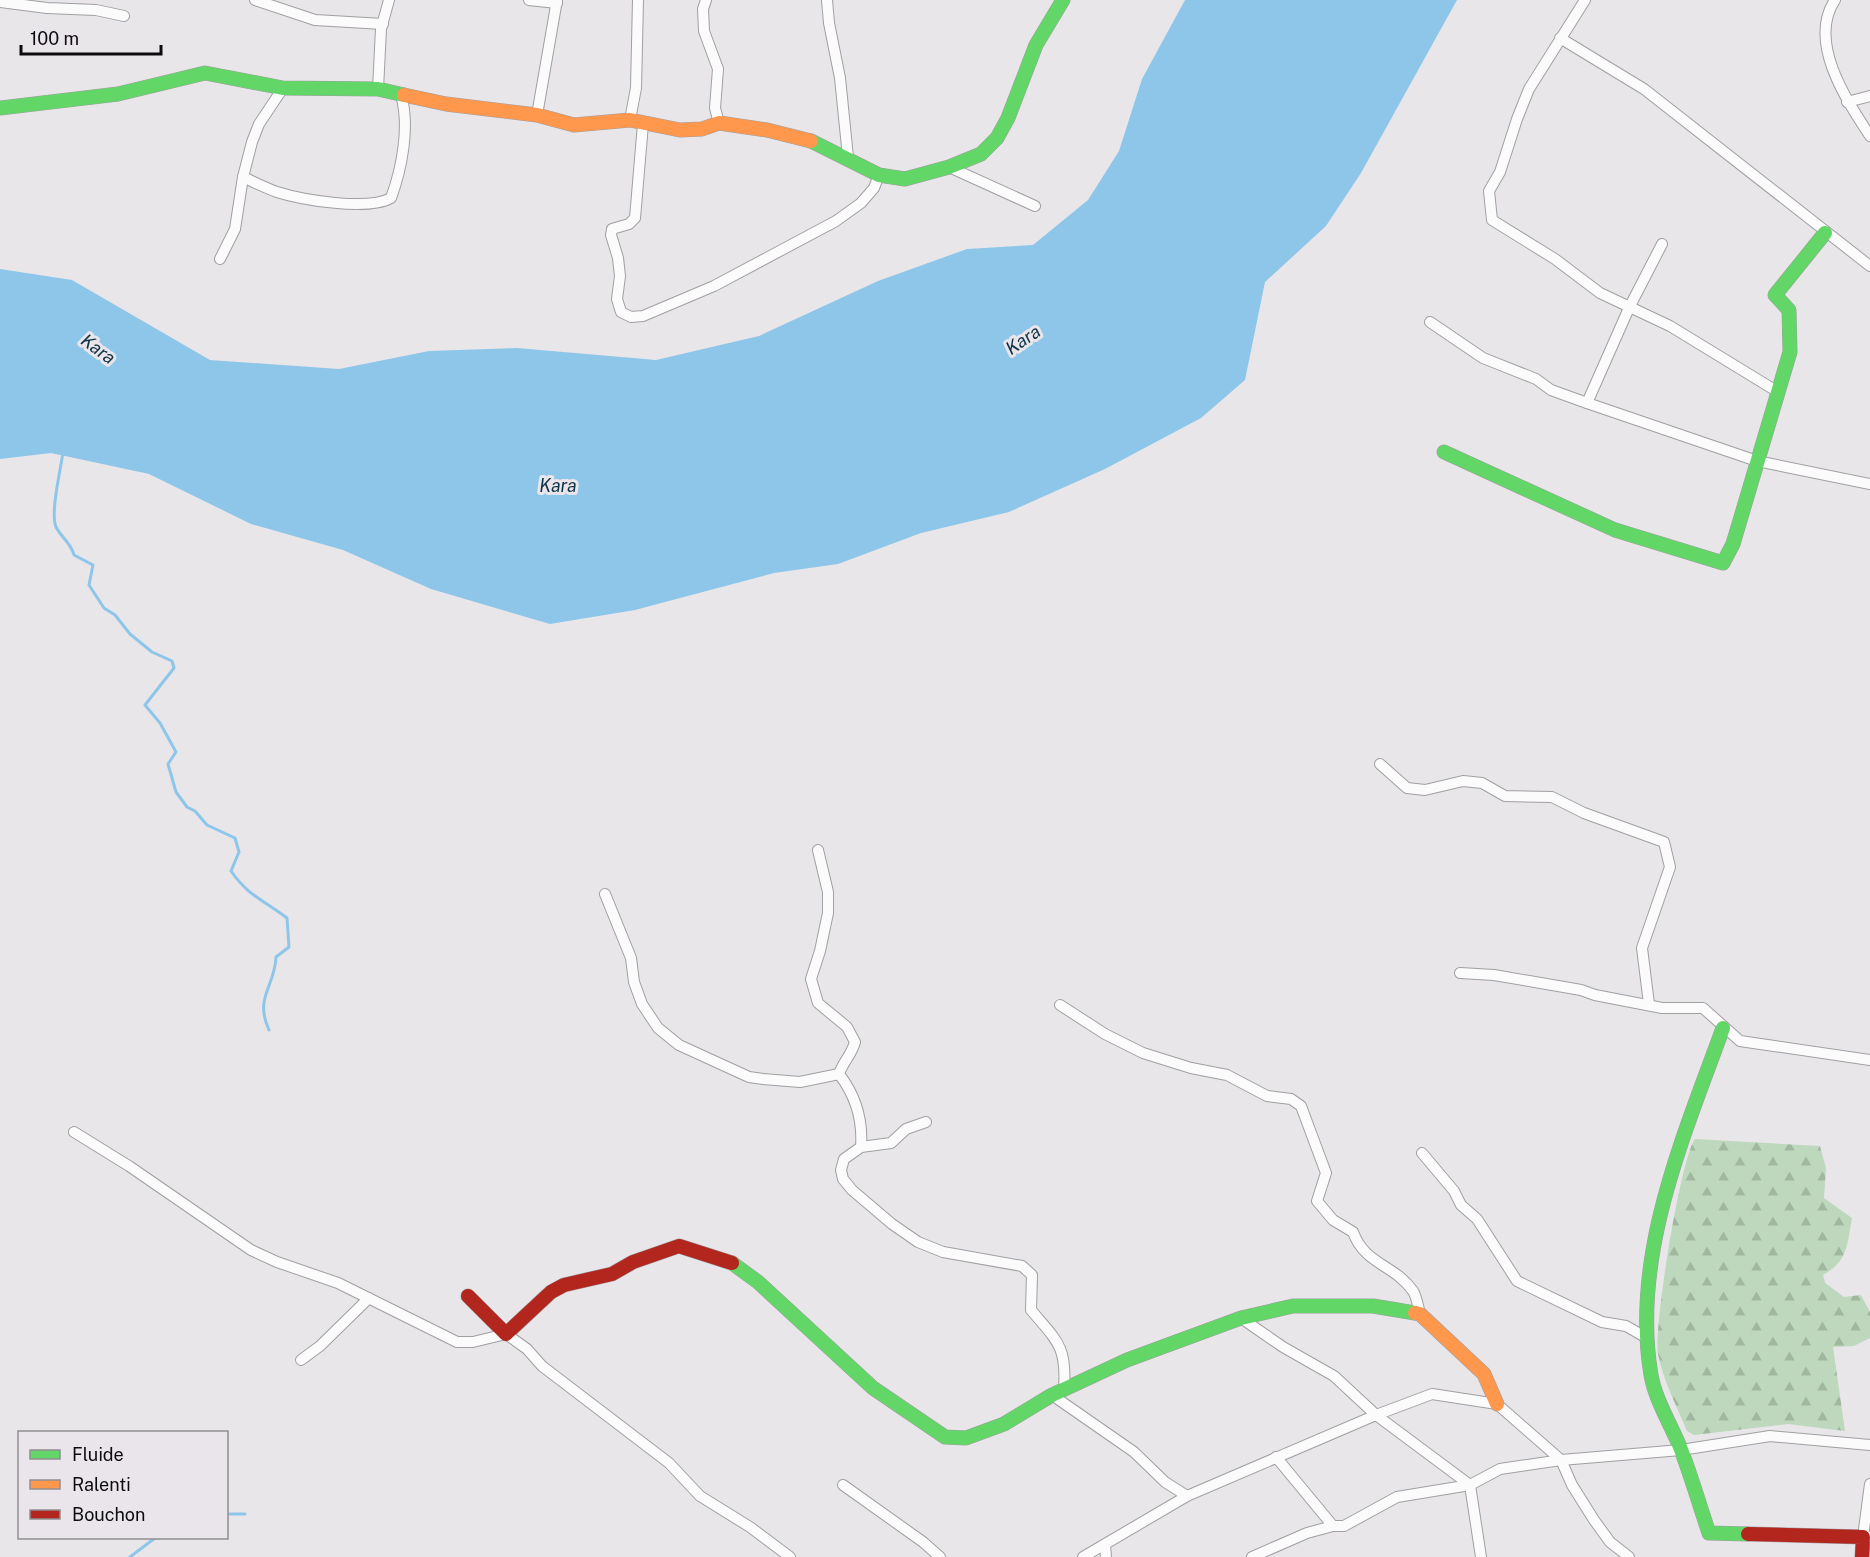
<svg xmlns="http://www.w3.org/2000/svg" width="1870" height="1557" viewBox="0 0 1870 1557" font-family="'Public Sans',sans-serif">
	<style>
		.forest { fill: url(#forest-firs) }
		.water { fill: #8ec6ea }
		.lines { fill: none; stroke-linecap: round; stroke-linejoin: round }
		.stream { stroke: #8ec6ea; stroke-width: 3 }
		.street-casing { stroke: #a09fa2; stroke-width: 12 }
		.fast-casing { stroke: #a09fa2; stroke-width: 15 }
		.slow-casing { stroke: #a09fa2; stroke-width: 15 }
		.jam-casing { stroke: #a09fa2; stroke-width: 15 }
		.street { stroke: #fcfbfc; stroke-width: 10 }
		.fast { stroke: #63d668; stroke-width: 14 }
		.slow { stroke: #ff974d; stroke-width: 14 }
		.jam { stroke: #b3261e; stroke-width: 14 }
		.labels { text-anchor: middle; stroke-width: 6; stroke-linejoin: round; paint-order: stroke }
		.water-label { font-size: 18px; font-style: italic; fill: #0f3347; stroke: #e9e5ea }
	</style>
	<defs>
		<pattern id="forest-firs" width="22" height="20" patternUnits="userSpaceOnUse" patternTransform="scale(1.5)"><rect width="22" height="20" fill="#bdd8bc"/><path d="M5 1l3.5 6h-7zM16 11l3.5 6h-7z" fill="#a1b8a0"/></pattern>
	</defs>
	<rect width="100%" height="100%" fill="#e8e6e9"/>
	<path class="forest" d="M1695 1139 1820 1146 1826 1168 1824 1198 1852 1218C1847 1245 1848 1261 1823 1275L1825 1283 1844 1297 1861 1295 1870 1312V1338L1854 1346 1833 1347 1845 1431 1788 1424 1694 1435 1687 1431C1677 1407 1663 1380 1658 1354 1653 1330 1681 1156 1695 1139Z"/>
	<polygon class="water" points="1185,0 1457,0 1361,173 1326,226 1265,282 1245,380 1201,418 1105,469 1009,512 921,533 838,564 774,573 635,610 550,624 431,589 343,550 251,524 149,474 51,453 0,459 0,269 72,280 210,360 339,369 429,351 517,348 656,360 759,336 878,281 967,249 1033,245 1088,200 1119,151 1142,79"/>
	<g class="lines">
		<g class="stream">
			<path d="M63 452C61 468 50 513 56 527 61 537 71 543 74 555L93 565 89 585 104 608 115 615 130 634 152 652 172 661 174 668 145 705 160 723 176 752 168 764 176 792 187 807 195 811 207 825 235 838 239 852 231 871C249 897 264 900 287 918L289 947 276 957C275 987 254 997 269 1030"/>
			<polyline points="226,1514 245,1514"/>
			<polyline points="130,1557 155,1538"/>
		</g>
		<g class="street-casing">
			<g id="street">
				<polyline points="255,0 315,20 383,24"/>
				<polyline points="529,0 557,3"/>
				<polyline points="706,0 703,9 704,31 718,69 715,108 719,123"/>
				<polyline points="827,0 829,23 840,78 848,157"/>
				<polyline points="1585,0 1529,89 1517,119 1500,172 1489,191 1492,220 1555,259 1600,293 1670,326 1778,392"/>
				<path d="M1835 0C1807 42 1847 101 1870 136"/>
				<polyline points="0,2 47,8 96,10 124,16"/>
				<polyline points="1560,38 1644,89 1870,266"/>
				<polyline points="378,89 381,29 389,0"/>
				<polyline points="1847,102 1870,96"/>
				<polyline points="537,115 557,0"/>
				<polyline points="630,120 636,88 638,0"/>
				<polyline points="643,124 635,218 629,224 612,229 611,235 618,258 620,276 617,299 621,312 631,317 643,316 714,286 836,221 861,203 874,188 879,175"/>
				<polyline points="949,167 1035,206"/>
				<path d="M243 177C254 182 265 188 277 192 302 200 368 211 391 198 402 168 410 126 401 95"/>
				<polyline points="220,259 235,229 243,177 252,142 259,124 283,88"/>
				<polyline points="1430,322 1483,358 1536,379 1551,390 1587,403 1757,461 1870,484"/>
				<polyline points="1587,403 1629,308 1662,244"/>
				<polyline points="1380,764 1407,788 1425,790 1463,781 1482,783 1505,796 1552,797 1584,813 1664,842 1670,867 1642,948 1649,1004"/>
				<path d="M818 850 828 892V913L820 951 811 979 818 1003 847 1027 855 1042C852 1054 843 1062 839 1074 856 1096 863 1120 861 1147"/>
				<polyline points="605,894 631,958 634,982 642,1004 658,1028 679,1045 749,1077 763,1079 800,1082 839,1074"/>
				<polyline points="1460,973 1494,975 1581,990 1595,995 1662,1008 1703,1008 1740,1041 1870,1060"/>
				<path d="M1060 1005 1105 1034 1143 1053 1191 1068 1227 1075 1267 1096 1291 1099 1301 1106 1326 1173 1317 1201 1333 1220 1353 1232C1365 1265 1394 1264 1413 1291 1417 1297 1418 1307 1420 1314"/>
				<path d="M926 1122 906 1129 891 1143 861 1147 844 1159 841 1170 843 1179 852 1190 892 1224 918 1242 943 1252 1022 1266 1032 1275 1031 1310C1057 1341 1067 1346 1064 1389"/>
				<polyline points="74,1132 129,1166 251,1250 277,1262 338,1283 457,1342 473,1342 506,1334 527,1349 542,1366 669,1463 700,1496 750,1527 790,1557"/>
				<polyline points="1422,1153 1454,1191 1461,1205 1477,1219 1517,1281 1602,1322 1626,1326 1647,1338"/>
				<polyline points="1241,1318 1283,1347 1334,1376 1376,1415 1470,1485 1481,1557"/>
				<polyline points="301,1360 320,1346 369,1298"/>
				<polyline points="1052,1395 1134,1452 1165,1482 1187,1496"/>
				<polyline points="1276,1457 1333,1526"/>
				<polyline points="843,1485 923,1542 940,1557"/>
				<polyline points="1869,1537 1863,1537 1870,1484"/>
				<polyline points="1105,1545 1106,1557"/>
				<polyline points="1083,1557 1187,1496 1376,1415 1432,1394 1497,1404 1561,1460 1572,1485 1594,1520 1610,1542 1629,1557"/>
				<polyline points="1252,1557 1307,1533 1333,1526 1344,1526 1397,1497 1470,1485 1500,1469 1561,1460 1681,1450 1770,1436 1870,1445"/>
			</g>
		</g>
		<g class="fast-casing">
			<g id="fast">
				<polyline points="0,108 118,94 205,73 283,88 378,89 404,95"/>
				<polyline points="811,141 879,175 905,179 949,167 981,154 997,138 1008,118 1036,45 1063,0"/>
				<polyline points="1444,452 1615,530 1723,563 1733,544 1790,352 1789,310 1775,295 1825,233"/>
				<path d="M1723 1028C1683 1138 1631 1256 1651 1375 1655 1399 1671 1425 1680 1447 1691 1475 1699 1504 1709 1533L1748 1534"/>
				<polyline points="732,1263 758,1282 873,1388 945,1437 966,1438 1004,1424 1052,1395 1127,1360 1241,1318 1293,1306 1373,1306 1415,1313"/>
			</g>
		</g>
		<g class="slow-casing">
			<g id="slow">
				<polyline points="404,95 446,104 537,115 574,125 630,120 680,130 702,129 719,123 767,130 811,141"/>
				<polyline points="1415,1313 1420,1314 1484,1374 1497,1404"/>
			</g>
		</g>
		<g class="jam-casing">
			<g id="jam">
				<polyline points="468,1296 506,1334 551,1292 564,1285 612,1274 633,1262 679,1246 732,1263"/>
				<polyline points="1748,1534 1863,1537 1862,1557"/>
			</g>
		</g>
		<use href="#street" class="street"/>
		<use href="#fast" class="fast"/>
		<use href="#slow" class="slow"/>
		<use href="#jam" class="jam"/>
	</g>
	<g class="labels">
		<g class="water-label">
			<text transform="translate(1023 340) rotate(-34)" y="6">Kara</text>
			<text transform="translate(98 349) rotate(36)" y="6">Kara</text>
			<text x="558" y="492">Kara</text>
		</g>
	</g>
	<rect x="18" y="1431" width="210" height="108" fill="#e9e5ea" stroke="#918e92" stroke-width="1.5"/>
	<rect x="30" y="1450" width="30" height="9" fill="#63d668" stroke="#918e92" stroke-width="1.5"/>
	<text x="72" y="1461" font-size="18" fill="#0c0b0d">Fluide</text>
	<rect x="30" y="1480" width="30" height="9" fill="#ff974d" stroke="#918e92" stroke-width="1.5"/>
	<text x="72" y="1491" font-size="18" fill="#0c0b0d">Ralenti</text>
	<rect x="30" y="1510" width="30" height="9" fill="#b3261e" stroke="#918e92" stroke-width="1.5"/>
	<text x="72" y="1521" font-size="18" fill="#0c0b0d">Bouchon</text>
	<path d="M21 45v9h140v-9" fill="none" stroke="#0c0b0d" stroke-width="3"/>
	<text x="30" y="45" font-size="18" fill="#0c0b0d" stroke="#e9e5ea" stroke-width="4.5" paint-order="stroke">100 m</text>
</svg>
